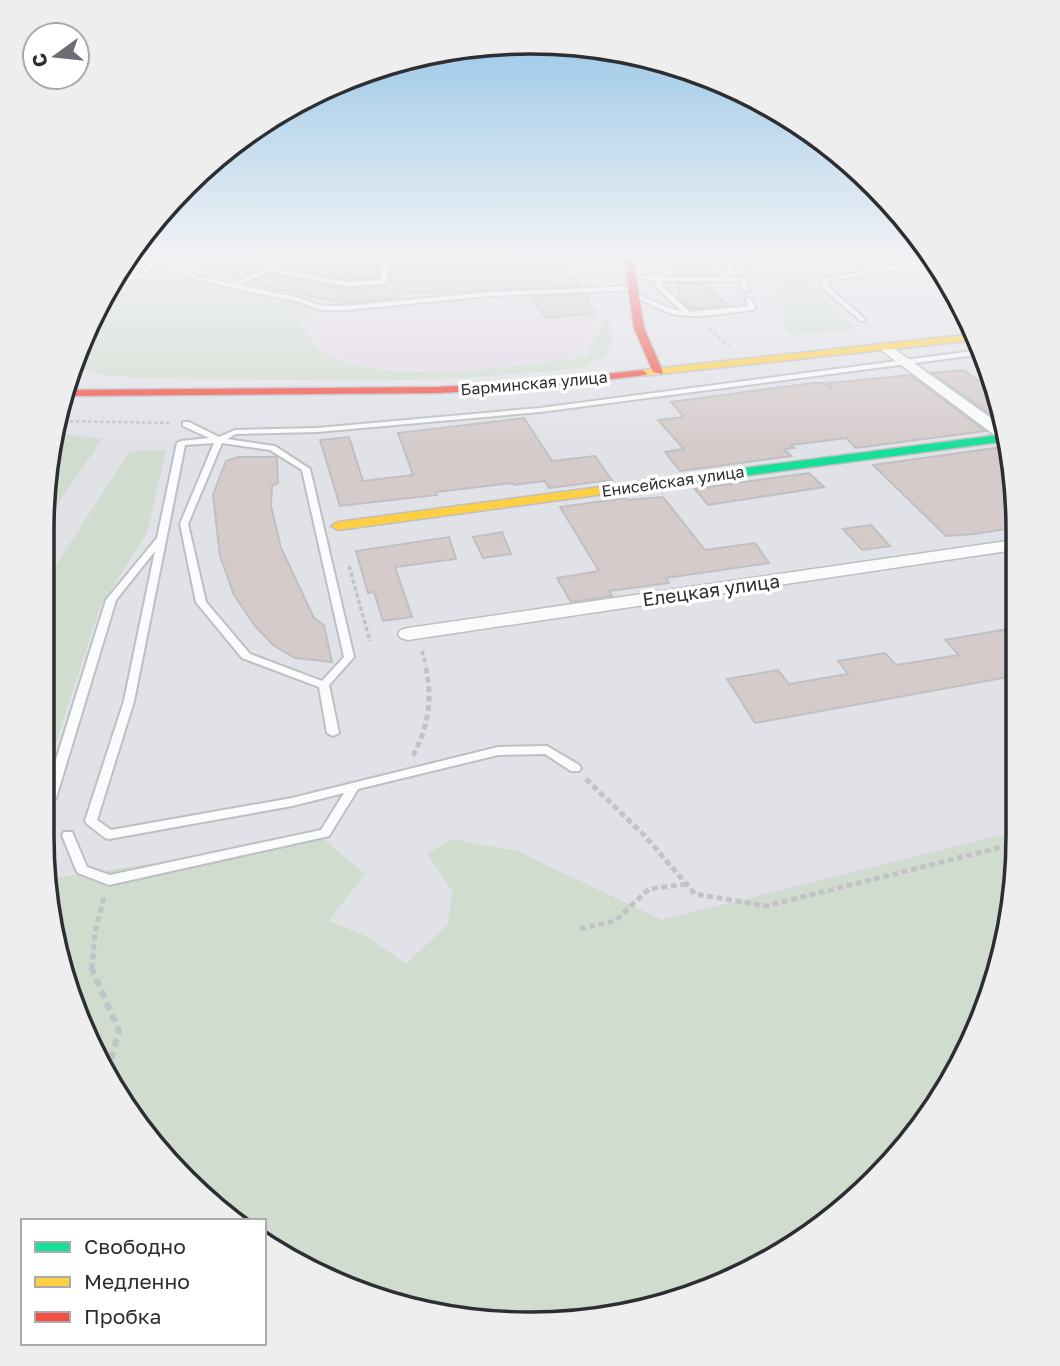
<svg xmlns="http://www.w3.org/2000/svg" width="1060" height="1366" viewBox="0 0 1060 1366" font-family="'Golos Text',sans-serif">
	<style>
		.industrial { fill: #e3d9e4 }
		.green { fill: #d0dcce }
		.building { fill: #d5cbcb; stroke: #c0bfc1; stroke-width: 2 }
		.lines { fill: none; stroke-linecap: round; stroke-linejoin: round }
		.lane-casing { stroke: #bebfc3; stroke-width: 4 }
		.street-casing { stroke: #bebfc3; stroke-width: 3 }
		.fast-casing { stroke: #bebfc3; stroke-width: 3 }
		.slow-casing { stroke: #bebfc3; stroke-width: 3 }
		.jam-casing { stroke: #bebfc3; stroke-width: 3 }
		.path-far3 { stroke: #c2c3c6; stroke-width: 2.5; stroke-dasharray: 3.5 2.5; stroke-linecap: butt }
		.path-far2 { stroke: #c2c3c6; stroke-width: 3.5; stroke-dasharray: 4.5 2.5; stroke-linecap: butt }
		.path-far1 { stroke: #c2c3c6; stroke-width: 5; stroke-dasharray: 6 3.5; stroke-linecap: butt }
		.path { stroke: #c2c3c6; stroke-width: 6; stroke-dasharray: 8 5; stroke-linecap: butt }
		.lane { fill: #fafbfc; fill-rule: evenodd }
		.street { fill: #fafbfc; fill-rule: evenodd }
		.fast { fill: #16e098; fill-rule: evenodd }
		.slow { fill: #ffcf43; fill-rule: evenodd }
		.jam { fill: #f24e42; fill-rule: evenodd }
		.labels { text-anchor: middle; stroke-width: 7; stroke-linejoin: round; paint-order: stroke }
		.far-street-label { font-size: 16px; fill: #2d2e32; stroke: #fff }
		.street-label { font-size: 19px; fill: #2d2e32; stroke: #fff }
		.rim { fill: none; stroke: #2d2e32; stroke-width: 3.5 }
	</style>
	<rect width="100%" height="100%" fill="#e1e2e8"/>
	<g class="industrial">
		<polygon points="288,258 394,258 393,285 345,289 271,274 252,284 232,283"/>
		<polygon points="589,292 599,313 596,330 578,357 452,371 363,367 323,350 302,317 487,296"/>
	</g>
	<g class="green">
		<path d="M144 258 195 279 289 300 319 314 297 317C304 327 312 345 322 351 382 389 516 365 585 357L608 312 612 343 606 355 582 368 468 378 366 381 133 378 96 374 73 364 106 302Z"/>
		<polygon points="719,258 881,258 882,259 877,266 830,275 811,272 803,261 763,261 760,267 747,270"/>
		<polygon points="811,280 821,297 855,329 792,335 784,328 784,313 769,303 786,281"/>
		<polygon points="57,433 102,439 43,526 43,498"/>
		<polygon points="166,450 147,533 100,607 42,786 43,585 130,451"/>
		<polygon points="1014,832 1014,900 981,1022 936,1107 875,1181 801,1242 686,1298 562,1323 434,1315 286,1259 264,1242 264,1221 237,1221 185,1181 108,1080 59,963 48,879 322,838 365,874 329,921 366,936 406,964 448,924 452,891 427,853 453,839 517,851 662,920"/>
	</g>
	<g class="building">
		<polygon points="188,258 281,258 237,279 187,262"/>
		<polygon points="297,258 379,258 378,278 347,279 282,268"/>
		<polygon points="391,258 412,258 402,265 533,263 532,258 562,258 565,279 578,279 581,286 395,294 397,298 342,303 250,283 269,274 346,289 384,287 390,282"/>
		<polygon points="672,258 709,261 714,274 677,274"/>
		<polygon points="676,284 702,284 728,305 691,309 680,299"/>
		<polygon points="585,295 594,313 546,318 530,297"/>
		<polygon points="964,370 997,395 1004,424 932,373"/>
		<polygon points="911,375 985,431 856,448 846,438 791,445 794,448 784,449 791,456 680,471 665,452 684,449 658,420 684,417 671,402 813,383 824,383 833,390 828,383"/>
		<polygon points="524,418 552,461 595,456 612,480 549,488 545,481 514,485 513,483 436,492 437,495 340,506 320,440 349,437 363,481 413,475 398,433"/>
		<polygon points="1009,446 1014,467 1014,528 974,534 946,536 873,465"/>
		<polygon points="277,457 278,483 272,486 271,506 281,548 314,618 324,625 332,662 295,658 273,645 255,626 234,595 220,556 213,495 226,461 238,457"/>
		<polygon points="809,473 824,487 708,505 695,489"/>
		<polygon points="663,497 705,550 755,543 769,563 666,578 669,583 609,591 612,596 571,602 557,578 599,571 560,507 625,498 626,500"/>
		<polygon points="871,525 890,546 862,550 843,529"/>
		<polygon points="502,532 511,554 483,558 473,537"/>
		<polygon points="449,537 456,559 395,567 412,617 383,621 374,592 368,593 356,551"/>
		<polygon points="1014,628 1014,676 755,723 727,679 778,670 789,684 848,674 838,661 885,653 896,665 959,655 945,640"/>
	</g>
	<g class="lines">
		<g class="lane-casing">
			<g id="lane">
				<polygon points="153,258 170,262 200,277 233,284 287,258 295,258 274,269 347,282 381,280 382,258 388,258 387,282 384,284 347,286 269,271 240,285 303,299 322,306 345,306 489,292 633,286 636,288 633,290 489,296 345,310 321,310 299,302 198,280 167,265 155,263 143,278 118,280 119,277 139,275"/>
				<polygon points="722,258 728,258 729,261 795,258 792,260 731,265 734,275 722,276 719,274 720,273 728,272"/>
				<polygon points="935,258 937,262 828,281 827,286 865,319 865,321 861,321 821,287 823,279"/>
				<path d="M656 273 660 277H742L745 279 749 290 746 292 743 290 740 281H661L663 287 690 312 748 306 746 300 749 298 752 300 755 308 752 310C726 313 699 319 673 314 659 310 646 301 632 296V294H636L672 309 682 311 658 289 655 281 628 276 631 274 653 277 654 274Z"/>
				<path d="M981 350 983 354 540 412 317 432 236 434 227 439 275 446 310 469 354 657 329 685 339 733 333 736 327 733 319 687 242 658 196 602 180 524 214 443 185 445 134 701 97 820 111 830 292 798 498 747 547 746 579 765 581 768 579 771H571L545 754 498 755 358 789 329 836 325 837 109 885 78 873 76 870 62 835 64 832H72L87 867 110 875 321 830 344 793 292 806 109 839 105 838 87 824 85 821 124 701 155 551 116 600 56 798 54 801H46L44 798 106 600 157 538 177 443 181 441 209 438 183 426V422H189L219 437 235 430 317 428 540 408ZM222 443 270 450 302 470 344 657 322 681 250 654 206 602 188 524Z"/>
			</g>
		</g>
		<g class="street-casing">
			<g id="street">
				<polygon points="886,343 1005,428 1008,441 1001,440 881,350 881,344"/>
				<polygon points="1014,540 1014,550 408,640 401,638 398,634 401,630 408,628"/>
			</g>
		</g>
		<g class="fast-casing">
			<polygon id="fast" points="1006,434 1007,441 645,489 639,485 645,481"/>
		</g>
		<g class="slow-casing">
			<g id="slow">
				<polygon points="973,334 976,340 642,376 637,373 642,370"/>
				<polygon points="645,481 649,482 649,488 338,530 331,526 338,522"/>
			</g>
		</g>
		<g class="jam-casing">
			<g id="jam">
				<polygon points="624,258 633,258 644,328 663,372 662,374 653,372 634,328"/>
				<polygon points="642,370 647,373 646,375 535,388 438,393 63,396 65,390 438,387 535,382"/>
			</g>
		</g>
		<g class="path-far3">
			<polyline points="709,329 729,346"/>
			<polyline points="58,421 171,423"/>
		</g>
		<g class="path-far2">
			<polyline points="349,566 370,641"/>
			<polyline points="422,651 426,665"/>
		</g>
		<g class="path-far1">
			<path d="M413 756C429 724 433 699 425 664"/>
			<polyline points="586,779 644,835 695,894 766,906 1014,844"/>
			<polyline points="580,929 615,921 649,889 687,884"/>
			<polyline points="92,969 95,932 104,897"/>
		</g>
		<polyline class="path" points="91,967 119,1031 106,1077"/>
		<use href="#lane" class="lane"/>
		<use href="#street" class="street"/>
		<use href="#fast" class="fast"/>
		<use href="#slow" class="slow"/>
		<use href="#jam" class="jam"/>
	</g>
	<linearGradient id="sky" x2="0" y2="1"><stop stop-color="#8fc2e6"/><stop offset="0.57" stop-color="#f2f2f5"/><stop offset="1" stop-color="#f2f2f5" stop-opacity="0"/></linearGradient>
	<rect width="1060" height="449" fill="url(#sky)"/>
	<g class="labels">
		<g class="far-street-label">
			<text transform="translate(534 383) rotate(-5)" y="6">Барминская улица</text>
			<text transform="translate(673 481) rotate(-8)" y="6">Енисейская улица</text>
		</g>
		<g class="street-label">
			<text transform="translate(711 590) rotate(-8)" y="7">Елецкая улица</text>
		</g>
	</g>
	<path d="M0 0H1060V1366H0ZM530 54H530A476 476 0 0 1 1006 530V836A476 476 0 0 1 530 1312H530A476 476 0 0 1 54 836V530A476 476 0 0 1 530 54Z" fill="#eeeeef" fill-rule="evenodd"/>
	<path class="rim" d="M530 54H530A476 476 0 0 1 1006 530V836A476 476 0 0 1 530 1312H530A476 476 0 0 1 54 836V530A476 476 0 0 1 530 54Z"/>
	<rect x="21" y="1219" width="245" height="126" fill="#ffffff" stroke="#ababad" stroke-width="2"/>
	<rect x="35" y="1242" width="35" height="10" fill="#16e098" stroke="#ababad" stroke-width="2"/>
	<text x="84" y="1254" font-size="21" fill="#2d2e32">Свободно</text>
	<rect x="35" y="1277" width="35" height="10" fill="#ffcf43" stroke="#ababad" stroke-width="2"/>
	<text x="84" y="1289" font-size="21" fill="#2d2e32">Медленно</text>
	<rect x="35" y="1312" width="35" height="10" fill="#f24e42" stroke="#ababad" stroke-width="2"/>
	<text x="84" y="1324" font-size="21" fill="#2d2e32">Пробка</text>
	<g transform="translate(56 56) rotate(255)"><circle r="33" fill="#ffffff" stroke="#ababad" stroke-width="2"/>
	<path d="M0-5L12 26L0 18L-12 26Z" fill="#6c6d72"/>
	<text y="-10" font-size="19" font-weight="bold" text-anchor="middle" fill="#2d2e32">С</text>
	</g>
</svg>
